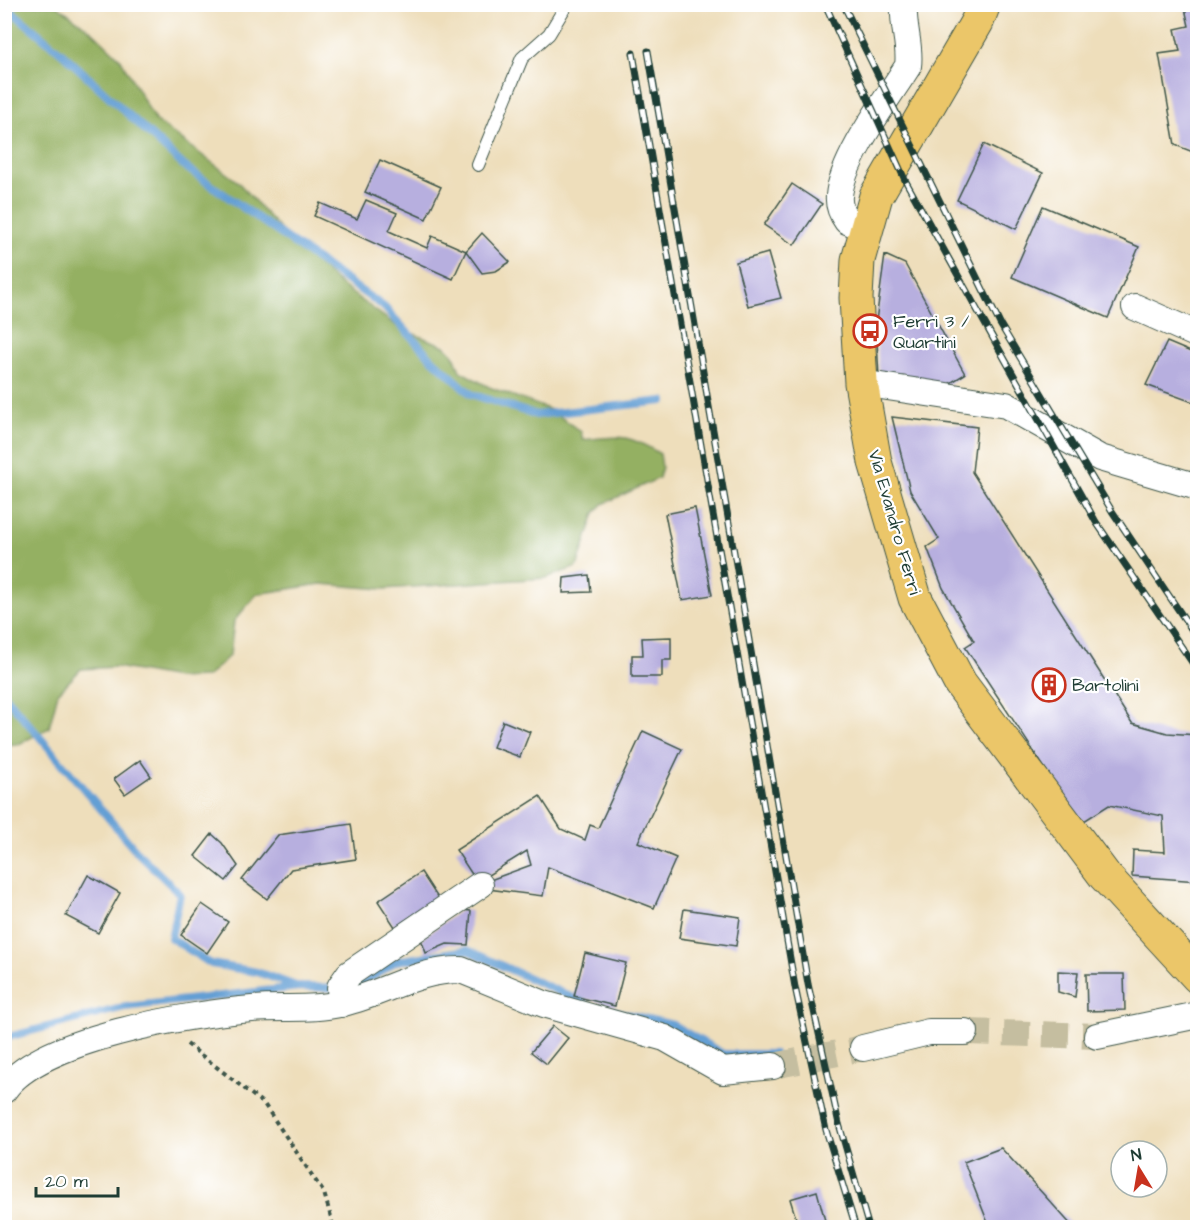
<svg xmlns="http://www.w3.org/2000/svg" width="1202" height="1232" viewBox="0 0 1202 1232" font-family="'Architects Daughter',sans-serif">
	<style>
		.forest { fill: #94b062; stroke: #5a764b; stroke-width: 1.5 }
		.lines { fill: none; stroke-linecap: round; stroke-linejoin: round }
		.stream { stroke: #649fd4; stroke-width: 8 }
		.building { fill: #b7afdf }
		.minor-tunnel { stroke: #c5bea0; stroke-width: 26; stroke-dasharray: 26 13; stroke-linecap: butt }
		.service-casing { stroke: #3e5548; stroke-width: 14 }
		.minor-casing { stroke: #3e5548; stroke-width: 28 }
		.primary-casing { stroke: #3e5548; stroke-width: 35 }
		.path { stroke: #3e5548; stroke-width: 4; stroke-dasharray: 4.5 4.5; stroke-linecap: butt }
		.service { stroke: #fff; stroke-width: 12 }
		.minor { stroke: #fff; stroke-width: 26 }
		.primary { stroke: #ebc669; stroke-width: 33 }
		.rail-casing { stroke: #1f3d34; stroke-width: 7 }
		.rail { stroke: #fff; stroke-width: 4.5; stroke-dasharray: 14; stroke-linecap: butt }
		.labels { text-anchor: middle; stroke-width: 4.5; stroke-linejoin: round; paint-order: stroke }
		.poi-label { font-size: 18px; fill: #1f3d34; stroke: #fff; text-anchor: start }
		.street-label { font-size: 18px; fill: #1f3d34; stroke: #fff }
	</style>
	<rect width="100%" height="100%" fill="#fff"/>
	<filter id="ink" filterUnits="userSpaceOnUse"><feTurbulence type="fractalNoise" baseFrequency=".0167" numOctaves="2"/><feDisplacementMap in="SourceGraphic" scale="12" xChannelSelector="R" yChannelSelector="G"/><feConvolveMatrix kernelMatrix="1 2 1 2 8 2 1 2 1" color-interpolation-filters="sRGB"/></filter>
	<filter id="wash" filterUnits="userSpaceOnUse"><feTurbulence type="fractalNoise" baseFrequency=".008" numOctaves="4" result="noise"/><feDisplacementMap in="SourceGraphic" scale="24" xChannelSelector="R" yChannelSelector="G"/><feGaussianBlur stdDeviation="1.35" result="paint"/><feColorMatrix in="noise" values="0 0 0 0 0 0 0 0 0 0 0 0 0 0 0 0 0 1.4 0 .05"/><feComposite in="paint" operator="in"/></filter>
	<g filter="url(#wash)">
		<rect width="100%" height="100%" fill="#eedebb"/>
		<path class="forest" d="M4 5H57L94 33 120 58 155 120 238 182 286 236 342 286 401 329 445 346 454 355 460 371 489 387 551 410 581 432 583 440C620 436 627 433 660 454L662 467 659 478 603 504 595 513 577 567 546 578 383 589 321 584 257 594 234 621 230 655 207 677 177 678 116 667 81 669 58 693 49 728 19 744 5 745Z"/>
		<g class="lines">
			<g class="stream">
				<polyline points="4,5 64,55 184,166 384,307 432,359 471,394 536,415 663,401"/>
				<polyline points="4,695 139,854 180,894 171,938 211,964 257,972 296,986"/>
				<polyline points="353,990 396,961 467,950 584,1003"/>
				<polyline points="613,1011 673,1025 723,1054 774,1054"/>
				<polyline points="4,1038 125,1007 299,987 338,988"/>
			</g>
		</g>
		<g id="blocks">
			<g class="building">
				<polygon points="1184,4 1198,4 1198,154 1175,145 1159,54 1180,51 1175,29 1189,26"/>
				<polygon points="984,144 1043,173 1016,229 957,200"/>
				<polygon points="380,160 441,187 426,219 365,192"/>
				<polygon points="792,184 822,204 794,245 764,225"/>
				<polygon points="366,200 397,213 389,231 427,248 432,236 466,251 482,233 510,262 496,271 482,273 466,251 453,279 314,216 320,203 357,219"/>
				<polygon points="1043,206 1139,247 1108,318 1012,277"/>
				<polygon points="768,253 781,298 748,306 736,262"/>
				<polygon points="885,255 905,264 965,374 944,387 879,377 876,321"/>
				<polygon points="1167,342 1198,355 1198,404 1146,385"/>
				<polygon points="892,417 977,427 972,472 1132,723 1167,733 1198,735 1198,881 1132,876 1133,850 1165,852 1163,816 1109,805 1081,823 965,647 974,641 943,588 927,547 939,539 910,491"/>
				<polygon points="695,508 712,595 682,600 665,514"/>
				<polygon points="589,575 591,592 563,593 564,578"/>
				<polygon points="671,637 671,660 662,660 662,677 632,677 632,655 643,655 642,638"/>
				<polygon points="503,721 530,732 520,757 493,747"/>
				<polygon points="643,731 682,749 638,842 676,858 654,908 548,867 543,896 488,889 490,880 531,865 527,851 477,882 456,850 540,796 561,829 585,840 590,825 598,828"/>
				<polygon points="140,760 151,776 125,794 114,779"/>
				<polygon points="351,824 356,859 291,869 267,899 242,880 278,835"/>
				<polygon points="212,834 222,843 238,866 226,881 195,856"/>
				<polygon points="421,872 438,898 395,927 378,901"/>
				<polygon points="88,875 120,893 98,933 66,916"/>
				<polygon points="202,904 228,922 207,953 181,935"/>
				<polygon points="684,909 740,917 736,946 679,938"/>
				<polygon points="461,910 471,911 468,945 447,944 426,953 421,939"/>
				<polygon points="585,953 626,963 615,1006 574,996"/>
				<polygon points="1058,971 1078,972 1075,997 1058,992"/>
				<polygon points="1086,974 1124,974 1125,1010 1087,1011"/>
				<polygon points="553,1026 568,1038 547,1064 531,1052"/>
				<polygon points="1001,1148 1045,1196 1074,1228 990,1228 964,1162"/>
				<polygon points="817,1191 827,1228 799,1228 790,1199"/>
			</g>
		</g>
	</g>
	<g filter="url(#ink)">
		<use href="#blocks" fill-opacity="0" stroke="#3e5548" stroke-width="1.5"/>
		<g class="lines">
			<g class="minor-tunnel">
				<polyline points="965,1032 1097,1036"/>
				<polyline points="773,1066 863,1048"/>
			</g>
			<g class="service-casing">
				<polyline id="service" points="478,165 522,58 549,34 567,4"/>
			</g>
			<g class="minor-casing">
				<g id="minor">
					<path d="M867 229 847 221C842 214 838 206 839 196 842 159 888 98 908 66 911 45 902 26 904 4"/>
					<polyline points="1135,307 1198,335"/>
					<polyline points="861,383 1006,405 1100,458 1198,487"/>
					<polyline points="341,1004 340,987 349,974 480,885"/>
					<polyline points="1097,1036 1198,1015"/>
					<polyline points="863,1048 929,1032 965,1032"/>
					<path d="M4 1090C39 1038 191 1014 252 1009 282 1006 313 1011 343 1003 386 993 415 970 461 970L544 1004 665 1038 723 1071 773 1066"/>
				</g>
			</g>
			<g class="primary-casing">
				<polyline id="primary" points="984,4 977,22 876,196 858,260 856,298 861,383 875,462 915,598 960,683 1105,876 1198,977"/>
			</g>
			<polyline class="path" points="187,1044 264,1104 324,1193 334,1228"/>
			<use href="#service" class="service"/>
			<use href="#minor" class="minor"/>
			<use href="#primary" class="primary"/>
			<g class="rail-casing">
				<g id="rail">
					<polyline points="825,4 905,180 989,331 1096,522 1198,671"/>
					<polyline points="843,4 1000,324 1112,511 1198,639"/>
					<polyline points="648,51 808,984 839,1124 869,1228"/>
					<polyline points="633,53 795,987 826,1130 856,1228"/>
				</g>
			</g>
			<use href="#rail" class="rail"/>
		</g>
	</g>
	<defs>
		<g id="bus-ring" transform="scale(1.725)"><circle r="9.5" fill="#fff" stroke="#c8321e" stroke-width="1.5"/><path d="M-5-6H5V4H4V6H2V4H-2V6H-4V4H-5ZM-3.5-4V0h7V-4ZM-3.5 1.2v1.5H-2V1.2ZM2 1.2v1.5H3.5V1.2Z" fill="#c8321e"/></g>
		<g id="building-ring" transform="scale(1.725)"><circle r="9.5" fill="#fff" stroke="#c8321e" stroke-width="1.5"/><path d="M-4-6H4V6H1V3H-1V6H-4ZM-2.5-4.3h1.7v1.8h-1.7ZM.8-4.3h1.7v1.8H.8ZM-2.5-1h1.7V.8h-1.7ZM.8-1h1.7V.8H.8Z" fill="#c8321e"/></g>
	</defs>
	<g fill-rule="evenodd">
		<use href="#bus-ring" x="870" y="331"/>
		<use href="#building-ring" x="1049" y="685"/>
	</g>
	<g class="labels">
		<g class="poi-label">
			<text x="893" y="327">Ferri 3 /<tspan x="893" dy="21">Quartini</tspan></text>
			<text x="1072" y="691">Bartolini</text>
		</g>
		<g class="street-label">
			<text transform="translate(895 522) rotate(74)" y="6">Via Evandro Ferri</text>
		</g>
	</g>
	<rect width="1202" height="1232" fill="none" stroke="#fff" stroke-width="24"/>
	<g transform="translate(1139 1169) rotate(349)"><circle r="28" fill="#ffffff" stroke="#a5b1ae" stroke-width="1.5"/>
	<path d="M0-4.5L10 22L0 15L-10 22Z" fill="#c8321e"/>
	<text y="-9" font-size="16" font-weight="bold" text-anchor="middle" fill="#1f3d34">N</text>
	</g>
	<path d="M36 1187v9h82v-9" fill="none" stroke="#1f3d34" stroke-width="3"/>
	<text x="45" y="1187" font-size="18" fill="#1f3d34" stroke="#ffffff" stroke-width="4.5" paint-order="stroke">20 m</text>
</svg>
